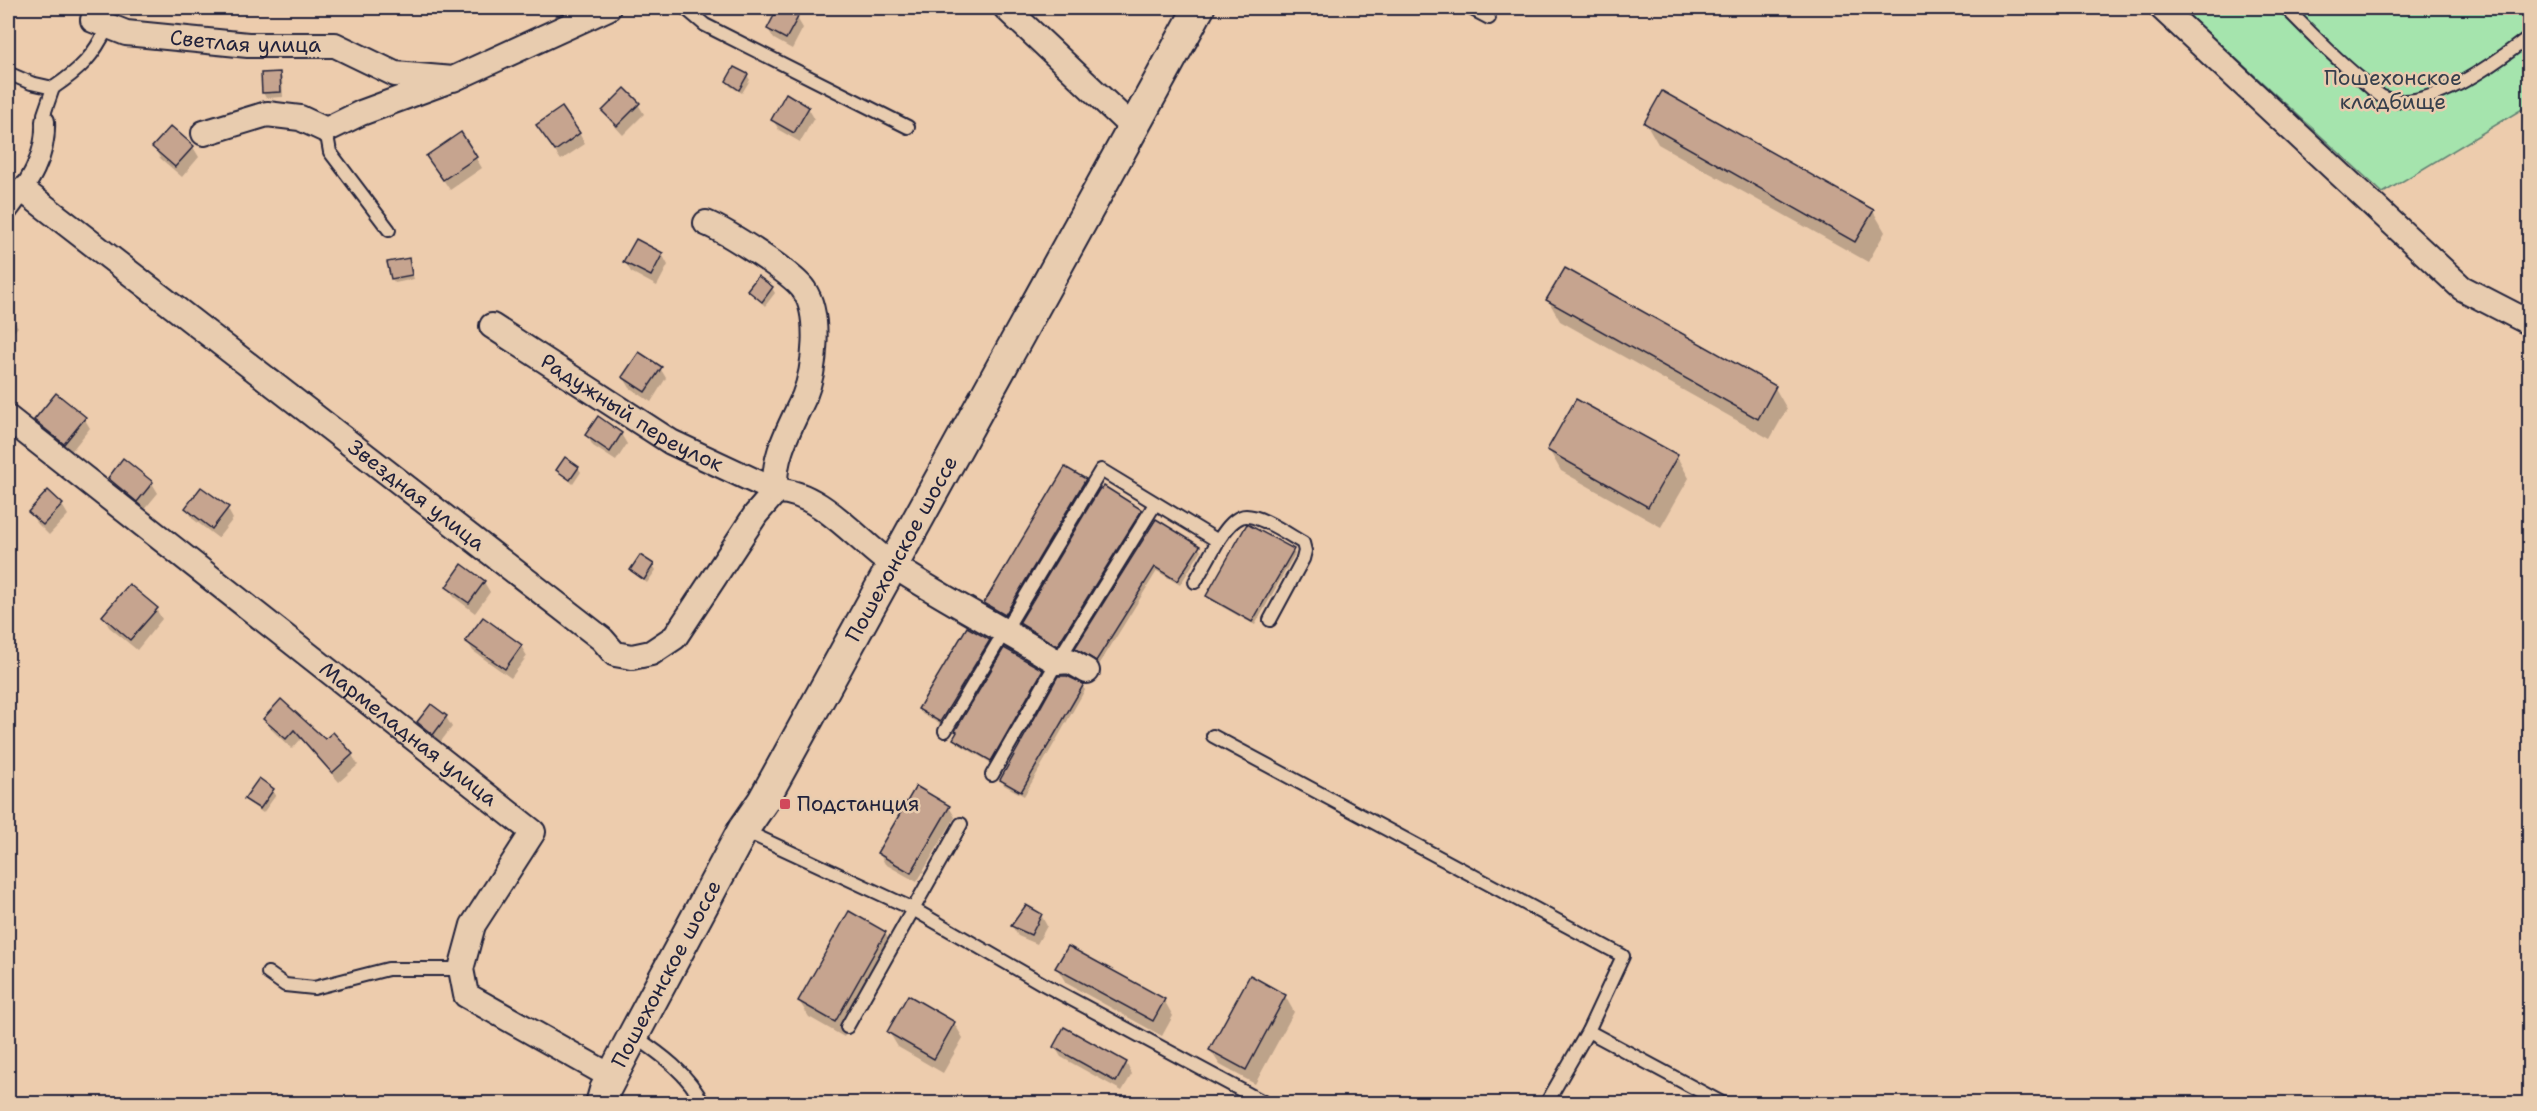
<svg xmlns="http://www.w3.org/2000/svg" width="2537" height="1111" viewBox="0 0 2537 1111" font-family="'Shantell Sans',sans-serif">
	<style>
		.green { fill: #a5e4ad; stroke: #648374; stroke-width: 1.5 }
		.shadow { fill: #0003 }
		.building { fill: #c6a48f; stroke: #22223b; stroke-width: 1.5 }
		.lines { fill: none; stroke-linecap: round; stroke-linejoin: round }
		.service-casing { stroke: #22223b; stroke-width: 16 }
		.pedestrian-casing { stroke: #22223b; stroke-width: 22 }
		.minor-casing { stroke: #22223b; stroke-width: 28 }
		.tertiary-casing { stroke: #22223b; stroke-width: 34 }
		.service { stroke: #e8ccaf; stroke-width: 12 }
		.pedestrian { stroke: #e8ccaf; stroke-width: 18 }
		.minor { stroke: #e8ccaf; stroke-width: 24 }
		.tertiary { stroke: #e8ccaf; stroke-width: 30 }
		.poi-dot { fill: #d1495b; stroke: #e8ccaf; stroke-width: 2 }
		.labels { text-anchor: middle; stroke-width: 5; stroke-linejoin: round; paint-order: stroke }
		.street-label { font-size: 21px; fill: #22223b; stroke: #e8ccaf }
		.park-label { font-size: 21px; fill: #363f4c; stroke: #e8ccaf }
		.poi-label { font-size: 21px; fill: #22223b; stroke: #e8ccaf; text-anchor: start }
	</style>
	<rect width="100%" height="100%" fill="#edccad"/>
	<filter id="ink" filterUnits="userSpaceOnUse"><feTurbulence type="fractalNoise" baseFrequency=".0167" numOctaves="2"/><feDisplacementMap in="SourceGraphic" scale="12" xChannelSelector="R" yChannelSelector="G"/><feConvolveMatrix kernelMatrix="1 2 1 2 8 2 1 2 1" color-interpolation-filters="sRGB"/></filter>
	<g filter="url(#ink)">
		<polygon class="green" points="2181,8 2529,8 2529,105 2383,193"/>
		<g class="shadow">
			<polygon points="780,8 797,18 803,28 792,49 774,39 768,29"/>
			<polygon points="279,73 282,78 283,97 266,98 263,93 262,74"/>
			<polygon points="747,75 750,80 742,93 730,86 727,81"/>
			<polygon points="638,104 644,114 623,135 610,121 604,111"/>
			<polygon points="808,108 814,118 800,142 779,130 773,120"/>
			<polygon points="1646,123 1873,211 1885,232 1868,262 1658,144"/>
			<polygon points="579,133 585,144 561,160 544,136"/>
			<polygon points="154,147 193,147 199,157 182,177 160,158"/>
			<polygon points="476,158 482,168 450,190 434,166"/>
			<polygon points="662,254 668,265 657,286 631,272 625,262"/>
			<polygon points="408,260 414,279 395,283 392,279"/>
			<polygon points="772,288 775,293 765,306 748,290"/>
			<polygon points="1548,300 1775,388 1787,409 1770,439 1560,321"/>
			<polygon points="8,313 18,327 8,338"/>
			<polygon points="660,368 666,378 651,402 630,388 624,378"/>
			<polygon points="84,418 90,428 70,453 42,431 36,420"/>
			<polygon points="621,434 627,444 616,461 593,446 587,435"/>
			<polygon points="1549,450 1677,457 1689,478 1661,527 1561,471"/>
			<polygon points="578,468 581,472 573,484 557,470"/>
			<polygon points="109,479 152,483 158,493 143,511 115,489"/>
			<polygon points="1085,481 1087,485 1007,619 988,608 985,603"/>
			<polygon points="62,505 68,515 49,535 36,522 30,512"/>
			<polygon points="187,508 227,508 233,519 218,538 193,519"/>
			<polygon points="1140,511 1143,516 1060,649 1023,628 1021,623"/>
			<polygon points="1156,521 1198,547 1201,551 1180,585 1157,571 1099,665 1080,653 1077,648"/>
			<polygon points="1293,550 1295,554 1255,625 1210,600 1208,596"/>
			<polygon points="653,565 656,570 647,583 631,570"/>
			<polygon points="484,582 490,592 475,613 454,597 448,587"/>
			<polygon points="156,609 162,619 137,650 109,627 103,616"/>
			<polygon points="467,641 521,646 527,656 511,678 473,651"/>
			<polygon points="989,641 992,645 943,726 922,714 920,709"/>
			<polygon points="1042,671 1044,676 993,764 957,743 955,739 958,733"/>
			<polygon points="1082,686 1085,690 1024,796 1004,785 1002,780"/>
			<polygon points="446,717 452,727 439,744 424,732 418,722"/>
			<polygon points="265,719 325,741 352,755 358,765 339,782 301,739 292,749 271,729"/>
			<polygon points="259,780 276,795 263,813 249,803 246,799"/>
			<polygon points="949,807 955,817 917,882 885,864 879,853"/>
			<polygon points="1027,907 1041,915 1047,926 1037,944 1018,936 1012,926"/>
			<polygon points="885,933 894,949 844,1037 809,1017 799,1001"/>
			<polygon points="1057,968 1164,1000 1173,1016 1162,1036 1066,983"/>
			<polygon points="1285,996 1294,1012 1255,1084 1220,1065 1210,1050"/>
			<polygon points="954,1023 963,1038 943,1073 898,1047 889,1032"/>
			<polygon points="1055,1047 1126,1063 1132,1074 1122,1091 1061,1057"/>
		</g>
		<g class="building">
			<polygon points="778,8 798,17 786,39 767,29"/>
			<polygon points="734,67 748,74 739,90 726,81"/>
			<polygon points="280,72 281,92 262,93 261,73"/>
			<polygon points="625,88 640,103 617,126 602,111"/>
			<polygon points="1662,91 1874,210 1855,242 1644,123"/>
			<polygon points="786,93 809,107 794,133 771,120"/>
			<polygon points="562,107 580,133 555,151 536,125"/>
			<polygon points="171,126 194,146 175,167 152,147"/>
			<polygon points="461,132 477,157 443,180 426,156"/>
			<polygon points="636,239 663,253 651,276 623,262"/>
			<polygon points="409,258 412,275 391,279 387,262"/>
			<polygon points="1565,268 1776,386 1758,419 1546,300"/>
			<polygon points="758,276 773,287 762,302 747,290"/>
			<polygon points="639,352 662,367 645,392 622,377"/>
			<polygon points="56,393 86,417 64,444 34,420"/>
			<polygon points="1576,399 1678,455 1648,507 1547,450"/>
			<polygon points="598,416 622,433 610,452 585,435"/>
			<polygon points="565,457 579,467 570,480 556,470"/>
			<polygon points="123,458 153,482 137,502 108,478"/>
			<polygon points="1065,467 1086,479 1005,615 984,603"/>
			<polygon points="1104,486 1142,510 1057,646 1019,623 1100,488 1102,489"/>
			<polygon points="201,487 229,507 212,529 185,508"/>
			<polygon points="48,490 63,504 43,525 28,512"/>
			<polygon points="1156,519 1200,546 1177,581 1155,567 1096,661 1075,648"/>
			<polygon points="1247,524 1294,549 1252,622 1206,596"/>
			<polygon points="640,555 654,564 644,580 630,570"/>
			<polygon points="462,564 485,581 469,603 446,587"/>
			<polygon points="129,584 158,608 130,640 102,616"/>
			<polygon points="483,617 522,645 505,669 465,641"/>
			<polygon points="967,627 990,640 940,722 918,709"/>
			<polygon points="1004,648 1043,670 991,761 953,739 957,732 955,731"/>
			<polygon points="1058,676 1067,676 1084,684 1021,792 1000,780"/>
			<polygon points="281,699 325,739 333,732 353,754 332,773 294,730 286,739 263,719"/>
			<polygon points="431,704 447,716 433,735 417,722"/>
			<polygon points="259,778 274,789 260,809 244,799"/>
			<polygon points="916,786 950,806 911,873 877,853"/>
			<polygon points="1026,905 1042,914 1031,935 1011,926"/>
			<polygon points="849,911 886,932 835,1022 798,1001"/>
			<polygon points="1068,946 1165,999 1153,1021 1055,968"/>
			<polygon points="1250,975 1286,995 1246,1070 1209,1050"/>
			<polygon points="908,995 955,1022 934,1059 887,1032"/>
			<polygon points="1064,1027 1127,1062 1116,1082 1053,1047"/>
		</g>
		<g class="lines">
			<g class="service-casing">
				<g id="service">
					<polyline points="685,8 705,25 908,127"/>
					<polyline points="1470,8 1489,18"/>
					<path d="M2286 8C2311 33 2335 59 2363 81 2369 86 2375 92 2381 96 2423 118 2498 61 2530 36"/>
					<path d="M8 73 31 83 53 88C81 69 93 57 108 26"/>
					<polyline points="45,121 44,114 53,88"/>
					<polyline points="326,130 330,152 389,230"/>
					<polyline points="1195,582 1218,541"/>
					<path d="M945 731 1101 470 1218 541C1224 532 1231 521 1241 517 1255 511 1289 535 1303 543L1305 551 1303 559 1270 620"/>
					<polyline points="1213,736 1623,956 1588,1031 1546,1104"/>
					<polyline points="992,775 1057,662 1155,504"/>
					<polyline points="743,830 913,909 1043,984 1267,1104"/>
					<polyline points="268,973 285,985 314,988 388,969 461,969"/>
					<polyline points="847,1027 961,824"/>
					<polyline points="1588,1031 1724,1104"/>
					<path d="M634 1036C661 1054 689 1074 703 1104"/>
				</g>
			</g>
			<g class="pedestrian-casing">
				<path id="pedestrian" d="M8 211C29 183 47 157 45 121"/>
			</g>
			<g class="minor-casing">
				<g id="minor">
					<path id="s1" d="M97 8 93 20 126 33 248 45H335L395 74 453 79 608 8"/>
					<polyline points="1006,8 1133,128"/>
					<polyline points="2162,8 2462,288 2530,323"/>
					<polyline points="204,133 267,114 300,118 326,130 361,113 445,82"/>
					<path id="s2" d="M23 190 602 639 615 654 632 657 651 653 675 637 756 514 776 491"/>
					<path d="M706 223C726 231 794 274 804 290 821 315 815 370 804 397 791 426 771 458 776 491"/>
					<path id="s3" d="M492 326 671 442 776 491C820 490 860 544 894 566 947 601 1003 629 1057 662L1070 661 1087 671"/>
					<path id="s4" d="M8 418 533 832 473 925 461 969 466 995 612 1077"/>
				</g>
			</g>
			<g class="tertiary-casing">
				<g id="tertiary">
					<path id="s5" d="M601 1104 605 1090 633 1036 743 830 763 801 1199 8"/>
				</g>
			</g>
			<use href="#service" class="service"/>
			<use href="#pedestrian" class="pedestrian"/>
			<use href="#minor" class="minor"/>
			<use href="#tertiary" class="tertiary"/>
		</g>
	</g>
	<rect class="poi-dot" x="779" y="798" width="12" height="12" rx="3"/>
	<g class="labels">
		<g class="street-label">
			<text dy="7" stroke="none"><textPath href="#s1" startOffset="168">Светлая улица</textPath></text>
			<text dy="7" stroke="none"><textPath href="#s3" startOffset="165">Радужный переулок</textPath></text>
			<text dy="7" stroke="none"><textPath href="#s2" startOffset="498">Звездная улица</textPath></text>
			<text dy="7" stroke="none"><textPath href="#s5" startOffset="632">Пошехонское шоссе</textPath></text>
			<text dy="7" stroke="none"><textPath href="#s4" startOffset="510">Мармеладная улица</textPath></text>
			<text dy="7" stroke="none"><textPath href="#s5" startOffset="146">Пошехонское шоссе</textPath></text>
		</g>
		<g class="park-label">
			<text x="2393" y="85">Пошехонское<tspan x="2393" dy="24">кладбище</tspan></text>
		</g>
		<g class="poi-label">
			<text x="797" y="811">Подстанция</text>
		</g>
	</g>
	<rect width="2537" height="1111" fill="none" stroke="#e8ccaf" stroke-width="30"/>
	<rect x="15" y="15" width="2507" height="1081" fill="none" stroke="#22223b" stroke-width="2" filter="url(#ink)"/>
</svg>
